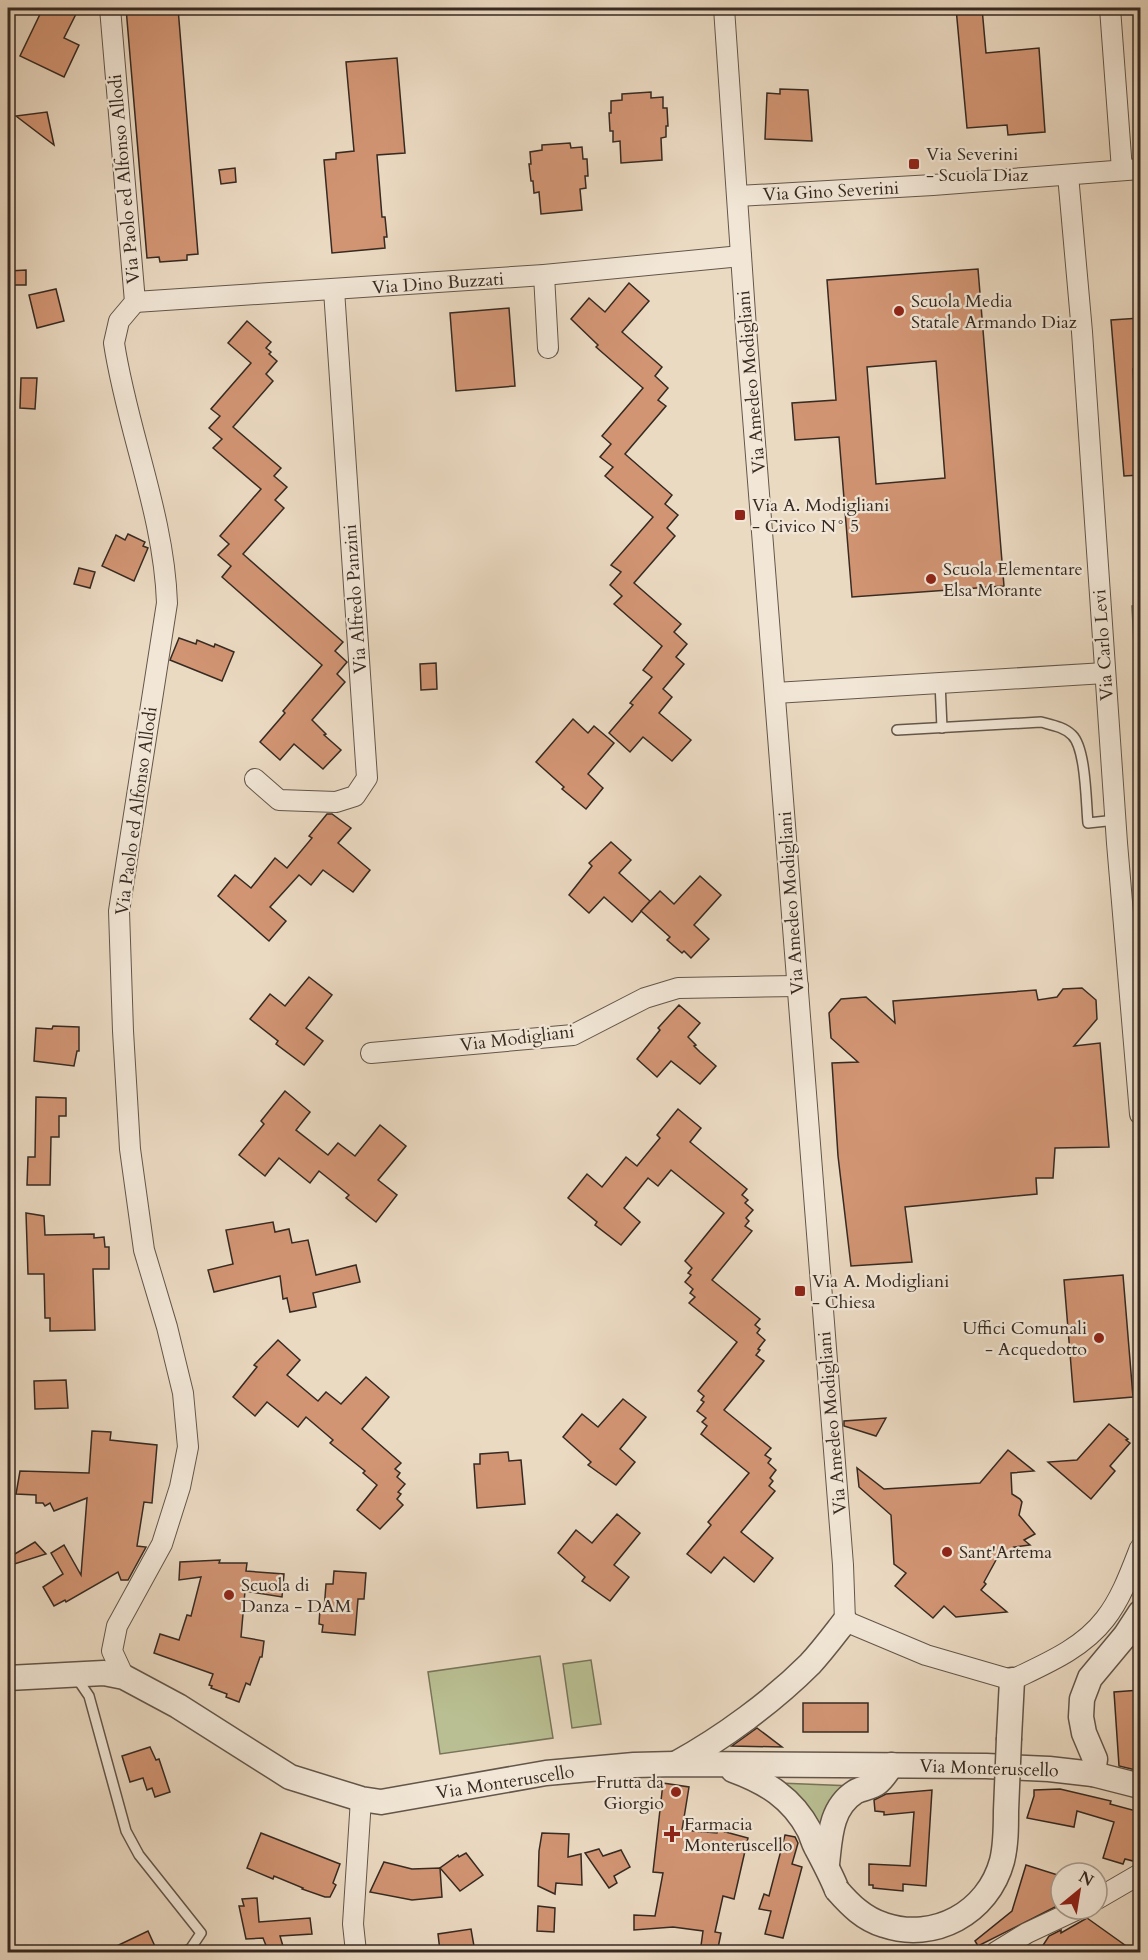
<svg xmlns="http://www.w3.org/2000/svg" width="1148" height="1960" viewBox="0 0 1148 1960" font-family="Cardo,serif">
	<style>
		.green { fill: #b9bf92; stroke: #78745a; stroke-width: 1.5 }
		.building { fill: #d29574; stroke: #362a22; stroke-width: 1.5; fill-rule: evenodd }
		.lines { fill: none; stroke-linecap: round; stroke-linejoin: round }
		.service-casing { stroke: #63564a; stroke-width: 12 }
		.minor-casing { stroke: #63564a; stroke-width: 22 }
		.tertiary-casing { stroke: #63564a; stroke-width: 27 }
		.service { stroke: #f2e7d7; stroke-width: 9 }
		.minor { stroke: #f2e7d7; stroke-width: 20 }
		.tertiary { stroke: #f2e7d7; stroke-width: 24 }
		.tertiary-bridge-casing { stroke: #63564a; stroke-width: 27; stroke-linecap: butt }
		.tertiary-bridge { stroke: #f2e7d7; stroke-width: 24 }
		.poi-dot { fill: #8f2418; stroke: #f2e7d7; stroke-width: 2 }
		.labels { text-anchor: middle; stroke-width: 4.5; stroke-linejoin: round; paint-order: stroke }
		.poi-label { font-size: 18px; fill: #362a22; stroke: #f2e7d7; text-anchor: start }
		.street-label { font-size: 18px; fill: #362a22; stroke: #f2e7d7 }
	</style>
	<rect width="100%" height="100%" fill="#ebdac2"/>
	<filter id="stains"><feTurbulence type="fractalNoise" baseFrequency=".00333" numOctaves="4"/><feColorMatrix values="0 0 0 0 .2 0 0 0 0 .09 0 0 0 0 .02 0 0 0 .5 -.17"/></filter>
	<radialGradient id="worn" r=".72"><stop offset=".6" stop-color="#630" stop-opacity="0"/><stop offset="1" stop-color="#630" stop-opacity=".3"/></radialGradient>
	<g class="green">
		<polygon points="1132,606 1140,606 1140,701 1137,701"/>
		<polygon points="540,1656 553,1738 440,1754 428,1672"/>
		<polygon points="591,1660 601,1724 572,1728 563,1664"/>
		<polygon points="779,1783 853,1786 822,1839"/>
	</g>
	<g class="building">
		<polygon points="43,8 79,8 64,38 79,45 64,77 20,56"/>
		<polygon points="126,8 178,8 198,254 187,255 187,260 160,262 159,257 147,258"/>
		<polygon points="956,8 982,8 986,53 1039,48 1045,132 1008,135 1007,125 967,128"/>
		<polygon points="397,58 405,153 377,155 382,217 385,217 387,237 384,237 385,248 332,253 324,160 336,159 336,153 354,151 346,62"/>
		<polygon points="780,89 808,90 812,141 765,139 767,93 780,94"/>
		<polygon points="651,92 651,98 663,97 663,108 667,108 668,126 666,126 666,137 661,138 662,160 621,163 620,141 613,142 613,131 610,131 609,113 611,113 611,101 622,100 622,94"/>
		<polygon points="47,112 54,145 16,116"/>
		<polygon points="570,143 571,148 582,147 583,159 587,159 588,176 585,176 586,188 580,189 582,210 541,214 539,192 534,193 533,181 531,181 529,164 531,164 530,152 542,150 542,145"/>
		<polygon points="235,168 236,182 221,184 219,170"/>
		<path d="M978 269 1004 586 852 597 839 437 795 440 792 403 836 400 827 280ZM936 361 945 478 876 484 867 367Z"/>
		<polygon points="26,270 26,285 9,285 9,271"/>
		<polygon points="629,283 649,301 622,332 662,367 655,376 668,388 658,400 666,406 625,454 672,495 665,504 678,515 667,528 675,536 634,583 681,624 674,632 687,644 676,657 684,664 663,689 672,697 659,713 691,740 672,761 643,737 630,752 609,733 633,705 630,703 652,677 643,670 662,646 614,604 622,596 610,585 621,572 611,565 653,517 605,476 613,467 600,457 611,444 602,436 643,388 596,347 598,345 571,319 589,298 605,312"/>
		<polygon points="56,289 64,321 37,328 29,295"/>
		<polygon points="509,308 515,386 456,391 450,313"/>
		<polygon points="1140,318 1140,368 1133,369 1136,423 1140,422 1140,475 1124,476 1111,320"/>
		<polygon points="247,321 271,342 266,348 271,352 269,354 277,361 266,374 273,381 233,427 281,468 274,476 287,487 275,500 284,508 243,554 343,642 335,651 347,662 337,674 345,682 312,720 326,734 324,735 341,750 323,769 294,744 280,760 260,742 285,713 283,711 322,665 222,577 231,566 218,555 229,544 220,536 261,489 213,448 222,439 209,428 220,416 211,409 251,363 228,343"/>
		<polygon points="21,378 37,378 35,409 20,408"/>
		<polygon points="128,534 145,542 143,546 148,548 134,581 102,566 116,535 125,540"/>
		<polygon points="79,568 95,572 90,588 74,584"/>
		<polygon points="179,638 196,644 197,640 214,647 215,644 234,652 222,681 170,660"/>
		<polygon points="436,663 437,689 421,690 420,664"/>
		<polygon points="573,719 588,733 594,726 614,743 588,774 603,788 586,809 562,789 564,787 536,762"/>
		<polygon points="327,814 332,814 351,828 338,843 370,870 353,892 323,870 311,885 299,875 270,907 286,921 269,941 218,896 235,875 251,888 275,858 287,868 312,838 309,836"/>
		<polygon points="611,842 631,860 619,873 650,901 632,922 604,897 589,913 569,895 592,866 589,863"/>
		<polygon points="700,876 721,895 694,925 709,939 691,958 684,951 682,953 667,940 670,937 641,911 660,891 674,904"/>
		<polygon points="309,977 332,995 306,1028 323,1041 304,1065 276,1044 278,1041 250,1019 270,994 285,1006"/>
		<polygon points="1082,988 1096,1000 1097,1019 1074,1046 1100,1043 1109,1147 1055,1148 1053,1178 1036,1178 1037,1194 905,1207 912,1262 851,1266 838,1156 832,1063 858,1062 831,1038 829,1013 841,999 866,997 895,1023 893,1001 1036,990 1038,1000 1057,997 1063,989"/>
		<polygon points="679,1005 700,1023 688,1037 696,1045 694,1046 700,1052 716,1066 700,1084 671,1061 657,1077 637,1059 660,1030 658,1028"/>
		<polygon points="53,1026 79,1027 79,1051 77,1051 74,1066 34,1061 36,1028 52,1029"/>
		<polygon points="285,1091 310,1112 296,1130 328,1155 338,1143 355,1156 380,1125 406,1146 378,1180 397,1195 376,1222 346,1198 349,1195 319,1171 310,1183 279,1158 265,1176 239,1155 264,1124 261,1121"/>
		<polygon points="36,1097 66,1098 66,1116 59,1116 59,1137 51,1137 50,1185 27,1185 28,1157 35,1157"/>
		<polygon points="678,1109 701,1128 690,1142 747,1189 742,1195 748,1200 745,1203 753,1210 746,1218 749,1221 745,1226 752,1231 712,1280 760,1319 755,1325 760,1329 757,1333 765,1340 758,1349 760,1350 756,1355 764,1361 724,1410 771,1448 765,1455 771,1459 768,1463 776,1470 770,1478 773,1481 769,1486 775,1491 741,1532 773,1558 754,1582 724,1557 711,1573 687,1554 711,1525 708,1522 749,1473 701,1434 707,1426 702,1422 706,1418 697,1411 704,1402 701,1400 704,1396 698,1391 737,1342 689,1303 695,1297 690,1293 693,1289 685,1282 691,1275 688,1273 692,1268 685,1261 724,1213 671,1170 658,1186 648,1178 624,1208 640,1222 621,1245 595,1225 597,1222 568,1198 587,1174 602,1187 626,1157 637,1166 660,1138 657,1135"/>
		<polygon points="26,1213 44,1216 45,1235 94,1234 94,1238 104,1237 105,1247 109,1247 109,1269 93,1269 95,1330 50,1331 50,1318 45,1318 44,1274 28,1274"/>
		<polygon points="273,1222 275,1232 289,1229 292,1243 308,1240 316,1275 356,1265 360,1282 313,1293 316,1307 290,1312 287,1298 283,1299 280,1276 214,1292 208,1270 233,1264 226,1230"/>
		<polygon points="1123,1275 1133,1397 1074,1402 1064,1280"/>
		<polygon points="278,1340 300,1360 287,1375 318,1401 326,1392 341,1404 366,1377 389,1397 362,1429 401,1463 395,1469 400,1473 397,1477 405,1484 398,1492 401,1494 397,1499 403,1505 380,1529 357,1510 377,1485 363,1473 365,1471 330,1443 333,1440 306,1417 298,1427 267,1402 255,1416 233,1397 257,1367 254,1365"/>
		<polygon points="66,1380 68,1408 35,1409 34,1381"/>
		<polygon points="623,1399 646,1417 620,1449 635,1462 616,1485 588,1465 591,1462 563,1437 582,1414 598,1427"/>
		<polygon points="886,1418 876,1436 844,1426 844,1421"/>
		<polygon points="1109,1424 1128,1439 1126,1440 1130,1443 1110,1466 1115,1471 1091,1499 1048,1462 1077,1460"/>
		<polygon points="92,1431 111,1432 110,1440 157,1445 152,1503 144,1502 137,1546 146,1547 128,1580 121,1580 118,1572 66,1602 65,1600 54,1606 43,1587 63,1574 51,1553 64,1545 81,1575 87,1498 54,1511 50,1503 45,1506 43,1503 36,1503 36,1495 16,1494 20,1471 89,1473"/>
		<polygon points="1008,1450 1034,1471 1011,1473 1012,1494 1020,1499 1022,1502 1019,1515 1035,1534 1024,1540 1030,1545 1014,1547 1018,1552 1001,1551 984,1582 986,1584 981,1590 1007,1612 956,1617 944,1606 933,1618 895,1586 906,1573 894,1564 891,1515 859,1487 857,1468 884,1489 980,1483"/>
		<polygon points="508,1452 509,1461 521,1460 525,1504 477,1508 474,1464 480,1464 480,1454"/>
		<polygon points="617,1514 640,1533 614,1565 629,1577 610,1601 582,1581 585,1577 558,1553 576,1530 592,1543"/>
		<polygon points="35,1542 46,1554 8,1566 8,1558"/>
		<polygon points="220,1560 219,1563 247,1563 246,1571 284,1574 282,1597 245,1591 241,1637 264,1641 262,1657 260,1657 250,1685 246,1683 239,1702 226,1697 227,1694 211,1688 212,1686 209,1685 213,1674 154,1653 160,1634 179,1640 187,1615 191,1616 201,1577 179,1580 180,1562"/>
		<polygon points="334,1571 366,1573 364,1599 358,1599 355,1635 322,1632 323,1625 319,1624 320,1609 324,1610 326,1584 333,1584"/>
		<polygon points="1140,1690 1140,1771 1119,1766 1114,1692"/>
		<rect x="803" y="1703" width="65" height="29"/>
		<polygon points="757,1728 782,1747 732,1746"/>
		<polygon points="150,1747 156,1760 159,1759 170,1792 155,1797 152,1788 147,1790 143,1778 130,1782 122,1756"/>
		<polygon points="663,1783 689,1787 682,1830 717,1833 718,1830 748,1838 734,1899 723,1896 715,1932 721,1933 717,1953 700,1953 703,1931 673,1927 634,1930 634,1915 655,1916 663,1873 653,1872"/>
		<polygon points="1060,1789 1111,1801 1110,1804 1140,1812 1140,1849 1137,1848 1133,1861 1125,1859 1123,1864 1103,1858 1114,1822 1077,1811 1074,1827 1027,1818 1034,1796 1034,1790"/>
		<polygon points="932,1790 926,1886 903,1884 903,1891 873,1888 873,1885 869,1885 869,1864 910,1866 914,1812 884,1815 884,1812 875,1811 874,1800 886,1794"/>
		<polygon points="261,1833 340,1864 333,1883 336,1885 330,1897 325,1897 302,1889 303,1888 274,1876 273,1879 247,1868"/>
		<polygon points="542,1833 569,1834 568,1857 581,1854 582,1885 556,1883 555,1894 538,1886 539,1851"/>
		<polygon points="785,1835 795,1837 798,1843 792,1864 802,1867 783,1938 765,1934 771,1911 759,1909 764,1894 769,1896"/>
		<polygon points="599,1849 603,1856 621,1850 630,1867 614,1876 617,1883 609,1888 585,1853"/>
		<polygon points="466,1853 483,1875 460,1891 440,1868 458,1855 459,1857"/>
		<polygon points="384,1862 412,1869 440,1868 442,1897 412,1900 370,1892"/>
		<polygon points="1026,1865 1061,1876 1061,1904 978,1946 975,1941 1012,1911"/>
		<polygon points="257,1898 259,1922 310,1918 312,1934 280,1936 285,1953 269,1953 263,1938 246,1939 239,1906 244,1906 242,1899"/>
		<polygon points="538,1906 555,1908 554,1932 537,1931"/>
		<polygon points="1087,1918 1136,1953 1038,1953 1049,1936 1061,1930 1061,1933"/>
		<polygon points="471,1929 474,1946 440,1951 438,1934"/>
		<polygon points="148,1931 158,1953 102,1953"/>
	</g>
	<g class="lines">
		<g class="service-casing">
			<g id="service">
				<polyline points="940,682 942,728"/>
				<path d="M897 730 1041 722C1052 725 1064 727 1072 735 1086 748 1086 803 1088 823L1116 820"/>
				<polyline points="76,1677 89,1696 126,1831 139,1855 201,1933 191,1948 185,1952"/>
			</g>
		</g>
		<g class="minor-casing">
			<g id="minor">
				<path d="M110 8 135 302 119 321 114 343C127 430 164 514 167 603L119 911 123 1031 130 1149 144 1250 167 1327 183 1393 188 1447 180 1487 162 1544 117 1626 112 1651 124 1677"/>
				<path d="M724 8 746 328 843 1565 845 1621 926 1655 1012 1680C1045 1664 1082 1649 1105 1619 1121 1599 1131 1571 1140 1548"/>
				<polyline points="1110,8 1122,170"/>
				<polyline points="1068,175 1082,332 1117,843 1140,1114"/>
				<polyline points="738,196 933,185 1140,169"/>
				<polyline points="544,275 548,348"/>
				<polyline points="135,302 544,275 741,256"/>
				<polyline points="775,693 1105,673"/>
				<polyline points="255,779 279,800 336,802 355,796 367,778 334,290"/>
				<polyline points="371,1053 573,1035 645,998 678,988 798,986"/>
				<polyline points="1097,1899 1140,1874"/>
				<polyline points="356,1952 353,1924 361,1799"/>
				<polyline points="996,1952 1027,1933 1078,1909"/>
			</g>
		</g>
		<g class="tertiary-casing">
			<g id="tertiary">
				<polyline points="8,1678 104,1673 124,1677 178,1706 290,1777 361,1799 381,1802 546,1773 634,1765 675,1764 986,1766 1049,1769 1093,1774 1140,1786"/>
				<polyline points="1009,1738 1012,1680"/>
				<path d="M677 1763C723 1738 773 1701 810 1664 823 1650 834 1635 845 1621"/>
				<path d="M733 1770C766 1782 792 1798 809 1830 812 1836 813 1842 816 1847 824 1862 831 1875 837 1890"/>
				<polyline points="1093,1774 1095,1759 1084,1733 1081,1717 1082,1699 1090,1678 1125,1636 1140,1613"/>
				<path d="M827 1864C830 1838 830 1808 855 1792 861 1788 871 1788 877 1783 883 1779 887 1771 892 1765"/>
			</g>
		</g>
		<use href="#service" class="service"/>
		<use href="#minor" class="minor"/>
		<use href="#tertiary" class="tertiary"/>
		<g class="tertiary-bridge-casing">
			<path id="tertiary-bridge" d="M837 1890C850 1905 864 1919 884 1925 934 1942 988 1913 1002 1861 1006 1845 1006 1828 1006 1811 1007 1787 1008 1763 1009 1738"/>
		</g>
		<use href="#tertiary-bridge" class="tertiary-bridge"/>
	</g>
	<g class="poi-dot">
		<rect x="908" y="158" width="12" height="12" rx="3"/>
		<circle cx="899" cy="311" r="6"/>
		<rect x="734" y="509" width="12" height="12" rx="3"/>
		<circle cx="931" cy="579" r="6"/>
		<rect x="794" y="1285" width="12" height="12" rx="3"/>
		<circle cx="1099" cy="1338" r="6"/>
		<circle cx="947" cy="1552" r="6"/>
		<circle cx="229" cy="1595" r="6"/>
		<circle cx="676" cy="1792" r="6"/>
		<path d="M669 1825h6v6h6v6h-6v6h-6v-6h-6v-6h6z"/>
	</g>
	<g class="labels">
		<g class="poi-label">
			<text x="926" y="160">Via Severini<tspan x="926" dy="21">- Scuola Diaz</tspan></text>
			<text x="911" y="307">Scuola Media<tspan x="911" dy="21">Statale Armando Diaz</tspan></text>
			<text x="752" y="511">Via A. Modigliani<tspan x="752" dy="21">- Civico N° 5</tspan></text>
			<text x="943" y="575">Scuola Elementare<tspan x="943" dy="21">Elsa Morante</tspan></text>
			<text x="812" y="1287">Via A. Modigliani<tspan x="812" dy="21">- Chiesa</tspan></text>
			<text x="1087" y="1334" text-anchor="end">Uffici Comunali<tspan x="1087" dy="21">- Acquedotto</tspan></text>
			<text x="959" y="1558">Sant'Artema</text>
			<text x="241" y="1591">Scuola di<tspan x="241" dy="21">Danza - DAM</tspan></text>
			<text x="664" y="1788" text-anchor="end">Frutta da<tspan x="664" dy="21">Giorgio</tspan></text>
			<text x="684" y="1830">Farmacia<tspan x="684" dy="21">Monteruscello</tspan></text>
		</g>
		<g class="street-label">
			<text transform="translate(124 179) rotate(-95)" y="6">Via Paolo ed Alfonso Allodi</text>
			<text transform="translate(831 191) rotate(-3)" y="6">Via Gino Severini</text>
			<text transform="translate(438 283) rotate(-4)" y="6">Via Dino Buzzati</text>
			<text transform="translate(751 382) rotate(-95)" y="6">Via Amedeo Modigliani</text>
			<text transform="translate(355 599) rotate(-94)" y="6">Via Alfredo Panzini</text>
			<text transform="translate(1103 645) rotate(-94)" y="6">Via Carlo Levi</text>
			<text transform="translate(136 811) rotate(-82)" y="6">Via Paolo ed Alfonso Allodi</text>
			<text transform="translate(791 903) rotate(-94)" y="6">Via Amedeo Modigliani</text>
			<text transform="translate(517 1038) rotate(-7)" y="6">Via Modigliani</text>
			<text transform="translate(832 1423) rotate(-95)" y="6">Via Amedeo Modigliani</text>
			<text transform="translate(989 1768) rotate(2)" y="6">Via Monteruscello</text>
			<text transform="translate(505 1782) rotate(-9)" y="6">Via Monteruscello</text>
		</g>
	</g>
	<rect width="1148" height="1960" fill="none" stroke="#ebdac2" stroke-width="30"/>
	<rect x="9" y="9" width="1130" height="1942" fill="none" stroke="#362a22" stroke-width="3"/>
	<rect x="15" y="15" width="1118" height="1930" fill="none" stroke="#362a22" stroke-width="1.5"/>
	<g transform="translate(1079 1891) rotate(30)"><circle r="28" fill="#f2e7d7" stroke="#a79b8f" stroke-width="1.5"/>
	<path d="M0-4.5L10 22L0 15L-10 22Z" fill="#8f2418"/>
	<text y="-9" font-size="16" font-weight="bold" text-anchor="middle" fill="#362a22">N</text>
	</g>
	<rect width="100%" height="100%" filter="url(#stains)"/>
	<rect width="100%" height="100%" fill="url(#worn)"/>
</svg>
